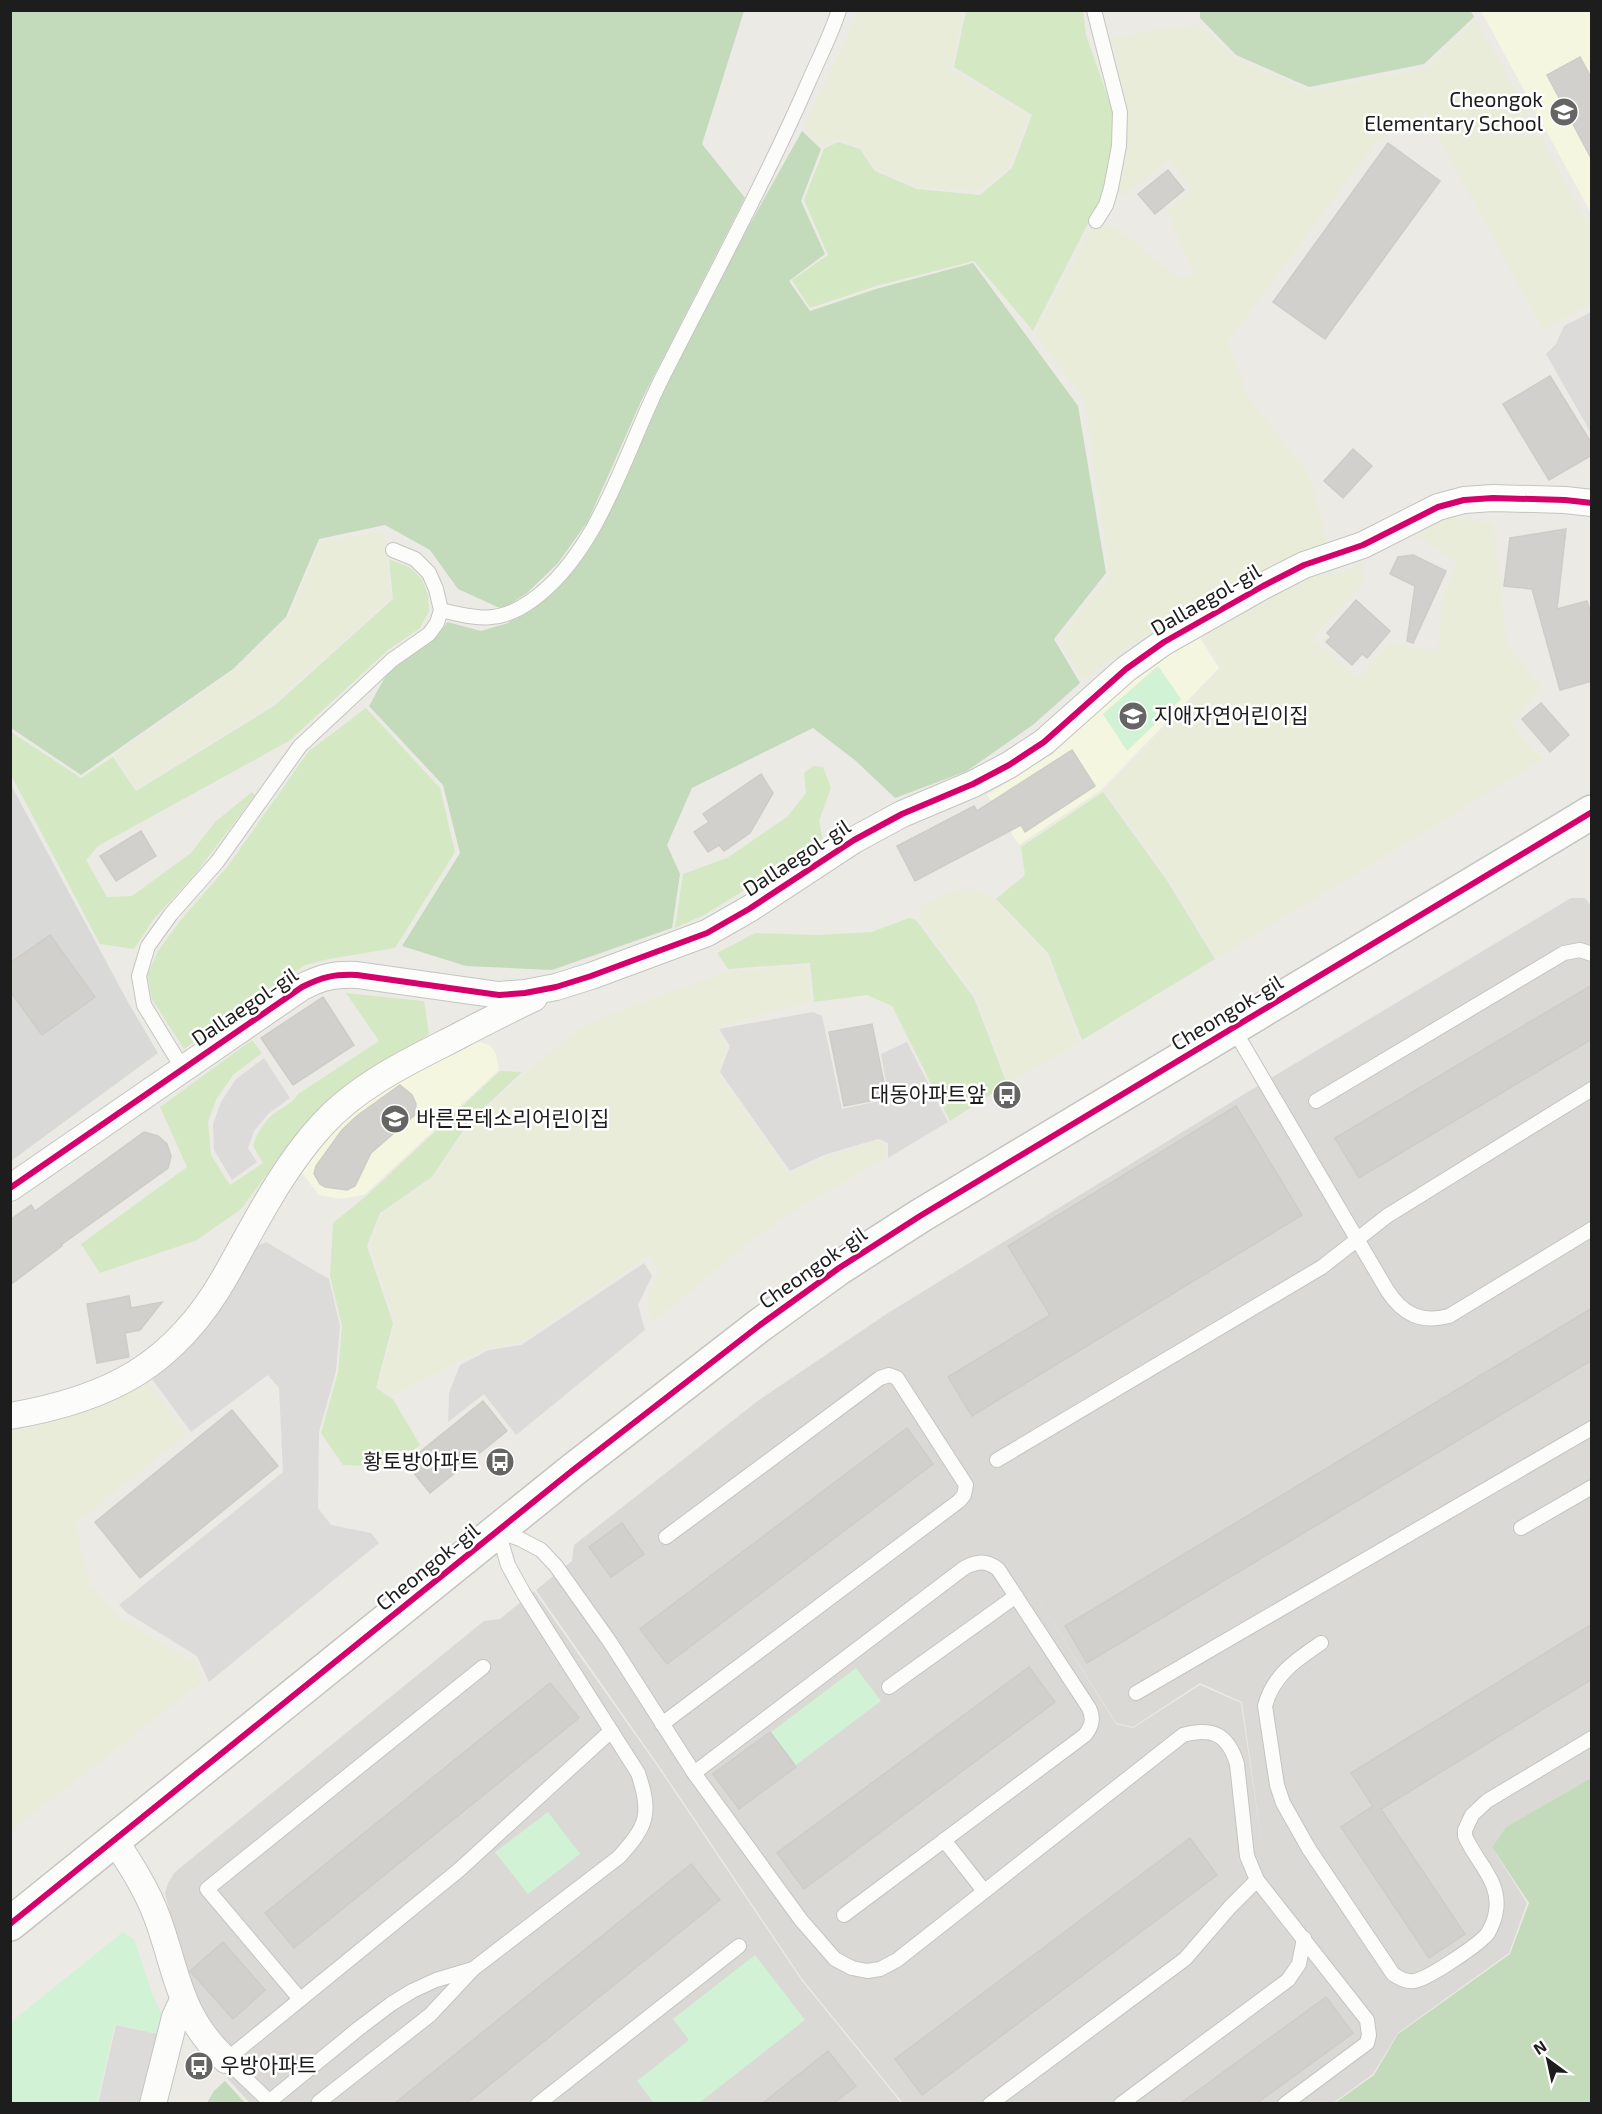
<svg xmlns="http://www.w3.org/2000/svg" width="1602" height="2114" viewBox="0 0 1602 2114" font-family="'Exo 2','Noto Sans KR',sans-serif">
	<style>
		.residential { fill: #dad9d6; fill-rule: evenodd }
		.education { fill: #f4f6df }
		.religious { fill: #d9d9d7 }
		.farmland { fill: #e9ecd8 }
		.grass { fill: #d4e9c3 }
		.forest { fill: #c3dbba }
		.park { fill: #d2f2d5 }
		.parking { fill: #dcdbd9 }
		.building { fill: #d2d0cc; stroke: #ceccc7; stroke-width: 1.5 }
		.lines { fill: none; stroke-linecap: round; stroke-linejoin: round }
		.service-casing { stroke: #c4c4c1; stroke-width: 16 }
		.minor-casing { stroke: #c4c4c1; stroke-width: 28 }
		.tertiary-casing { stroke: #c4c4c1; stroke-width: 36 }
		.service { stroke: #fcfcfb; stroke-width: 14 }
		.minor { stroke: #fcfcfb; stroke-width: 26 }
		.tertiary { stroke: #fcfcfb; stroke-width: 33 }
		.cycleway-casing { stroke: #fff; stroke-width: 10 }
		.cycleway { stroke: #d6006c; stroke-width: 6 }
		.labels { text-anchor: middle; stroke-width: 5; stroke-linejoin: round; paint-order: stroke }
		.poi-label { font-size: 21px; fill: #1d1d1d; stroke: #fff; text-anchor: end }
		.street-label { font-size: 21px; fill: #1d1d1d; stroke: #fff }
	</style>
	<rect width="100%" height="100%" fill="#ebeae5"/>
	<g class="residential">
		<path d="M1571 898H1585L1591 906V1778L1506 1827 1492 1847 1527 1903 1509 1953 1398 2033 1373 2074 1333 2103H903L803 1980 659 1766 536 1590 572 1561 574 1545 759 1400 888 1313 1246 1093ZM1011 1556 1116 1723 1133 1727 1200 1683 1242 1702 1263 1852 1241 1703 1200 1685 1133 1728 1116 1724Z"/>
		<polygon points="534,1591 658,1767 802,1981 901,2103 250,2103 227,2078 225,2043 213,2027 186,1977 165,1893 168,1883 175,1872 484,1621 500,1619"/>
	</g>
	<g class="education">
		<polygon points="1481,11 1591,11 1591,213"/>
		<polygon points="1200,638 1219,668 1101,790 1019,845 987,795 1054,753 1131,679 1178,648"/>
		<polygon points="473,1040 490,1045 496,1054 499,1070 364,1195 340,1199 319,1195 302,1173 334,1128 355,1110 422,1063"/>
	</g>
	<polygon class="religious" points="10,783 129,1004 158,1053 11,1161"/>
	<g class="farmland">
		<polygon points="859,11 963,11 951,70 1028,116 1009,167 979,191 919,187 877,169 861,147 837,138 823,146 803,128"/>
		<polygon points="1476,20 1591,229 1591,304 1543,329 1425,112 1375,143 1227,342 1249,399 1308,473 1328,542 1176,616 1131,644 1083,679 1059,639 1110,575 1085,401 1035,334 1092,226 1114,226 1180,279 1194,273 1167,211 1191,190 1169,159 1124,196 1117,184 1124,148 1128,109 1112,37 1199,24 1235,59 1309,91 1427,68"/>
		<polygon points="1447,517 1493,523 1507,646 1541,686 1511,725 1543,759 1217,958 1168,877 1105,790 1221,668 1202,637 1307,578 1345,572 1361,562 1363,582 1312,639 1358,679 1391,642 1438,651 1442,598 1458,562 1418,536"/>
		<polygon points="384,532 391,598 272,704 136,788 115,756 235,670 289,618 321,542"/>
		<polygon points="973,888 994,900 1046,954 1079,1042 1009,1083 976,996 919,918 920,908 949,892"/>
		<polygon points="807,966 811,1002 715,1027 727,1046 717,1072 789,1174 824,1157 878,1141 886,1145 886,1158 805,1204 748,1243 651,1324 648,1296 660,1272 648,1256 521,1342 488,1347 392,1395 378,1386 396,1323 370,1245 382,1214 433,1179 471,1124 524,1074 583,1026 659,996 728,972"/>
		<polygon points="148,1382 186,1434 75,1523 90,1585 118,1617 196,1664 201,1682 11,1830 11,1428 63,1417 109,1402"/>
	</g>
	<g class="grass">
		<polygon points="966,11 1083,11 1086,35 1114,115 1113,148 1101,198 1033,331 974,261 876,286 810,308 792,280 828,255 804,200 824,149 838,142 860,149 875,171 917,189 980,195 1012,168 1032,115 954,67"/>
		<polygon points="389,559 411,568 422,579 428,595 429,611 420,628 388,650 289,741 98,846 86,860 107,897 132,896 191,853 215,822 252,792 255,795 196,873 153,920 134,949 100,944 11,775 11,732 81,778 113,757 136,791 274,706 393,599"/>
		<polygon points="366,708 440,788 455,852 395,948 329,959 305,965 184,1049 152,999 147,975 158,951 180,921 227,867 309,751"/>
		<polygon points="813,766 823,767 831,788 819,821 823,841 706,914 675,928 683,874 727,858 787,817 806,793 804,773"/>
		<polygon points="1103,792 1166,879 1215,959 1082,1040 1048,953 996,899 1025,875 1021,847"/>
		<polygon points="909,918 916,920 974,998 1007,1084 950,1121 892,1006 867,995 814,1002 810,963 728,969 717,953 755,933 816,935 872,932"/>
		<path d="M346 993 424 1001 429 1034 334 1097 303 1125 241 1209 197 1240 100 1273 81 1244 187 1167 160 1107 252 1040 262 1053 233 1075 216 1100 208 1122 211 1155 230 1185 263 1163 253 1146C257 1134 262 1125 271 1116 280 1108 291 1105 298 1094L379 1041Z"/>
		<polygon points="500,1071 522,1072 469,1122 432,1177 380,1213 367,1246 393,1323 376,1388 393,1399 420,1445 396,1467 343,1465 321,1433 338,1372 342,1326 330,1276 333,1223 365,1197"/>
	</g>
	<g class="forest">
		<polygon points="10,11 744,11 702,144 745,198 642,399 588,521 558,563 526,594 502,609 458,589 430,550 385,525 319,539 286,617 233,669 81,775 11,728"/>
		<polygon points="1200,11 1470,10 1474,17 1424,64 1309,87 1236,55 1200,18"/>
		<path d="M802 131 821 149 801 201 825 254 789 281 810 311 876 289 973 263 1078 406 1106 573 1054 639 1080 683 1034 724 967 771 895 798 856 761 813 728 692 788 667 845 680 874 672 928 552 970 466 966 402 946 460 853 443 785 369 706C377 693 384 675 395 665 413 650 436 644 447 622L481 631 508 623 534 606 570 573 600 529 655 409 713 290Z"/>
		<polygon points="1591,1778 1591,2103 1335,2103 1374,2075 1398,2034 1510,1954 1529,1903 1492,1847 1506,1827"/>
		<polygon points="225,2081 245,2103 207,2103 214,2091"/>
	</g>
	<g class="park">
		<polygon points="1158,666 1181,699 1127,751 1103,714"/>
		<polygon points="856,1668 881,1701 796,1765 771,1732"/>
		<polygon points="548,1812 580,1854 528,1894 495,1852"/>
		<polygon points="123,1932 134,1939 153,1996 162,2015 159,2034 115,2024 97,2103 11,2103 10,2023"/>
		<polygon points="755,1955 805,2020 699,2103 654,2103 637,2081 689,2040 673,2019"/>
	</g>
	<g class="parking">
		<polygon points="1591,312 1591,433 1546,354 1556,344 1564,326"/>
		<polygon points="813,1012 822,1016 842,1109 889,1099 881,1054 907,1042 948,1122 888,1158 888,1143 878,1139 824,1155 790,1171 720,1072 730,1046 719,1029"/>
		<polygon points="264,1058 290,1098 269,1113 254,1131 248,1148 257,1162 232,1180 214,1150 213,1124 221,1102 236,1079"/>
		<polygon points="266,1242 329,1279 340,1326 336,1371 319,1432 318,1508 331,1525 371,1533 379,1543 209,1682 197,1656 127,1613 119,1605 283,1472 279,1388 268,1375 191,1432 152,1379 178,1353 233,1284 257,1246"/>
		<polygon points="644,1263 652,1276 638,1305 645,1330 516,1435 484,1394 448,1422 449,1393 460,1365 489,1350 521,1345"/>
		<polygon points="116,2025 158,2034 142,2103 98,2104"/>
	</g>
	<g class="building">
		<polygon points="1580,57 1592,79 1592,160 1547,75"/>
		<polygon points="1388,143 1440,181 1325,339 1273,302"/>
		<polygon points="1168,170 1184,190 1155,214 1138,194"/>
		<polygon points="1550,376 1592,444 1592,455 1549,480 1503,404"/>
		<polygon points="1353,449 1372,466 1343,498 1324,481"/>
		<polygon points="1566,529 1557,609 1587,601 1592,617 1592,681 1560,690 1532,589 1504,586 1510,538"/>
		<polygon points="1413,555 1446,571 1413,643 1407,641 1415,586 1390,574 1398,557"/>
		<polygon points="1356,600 1390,631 1367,658 1362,654 1352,665 1326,642 1331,637 1327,633"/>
		<polygon points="1541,703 1569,735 1550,752 1522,719"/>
		<polygon points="1072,750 1095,786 1025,832 1021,825 915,881 897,846 974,806 977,811"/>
		<polygon points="761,774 773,793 750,833 724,851 719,845 708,852 694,832 709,822 703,814"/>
		<polygon points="141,831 156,856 116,881 100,856"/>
		<polygon points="50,935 95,997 42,1035 10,991 10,963"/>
		<polygon points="1592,985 1592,1039 1359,1178 1335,1138"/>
		<polygon points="323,997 354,1045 293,1085 261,1038"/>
		<polygon points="872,1024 887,1098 844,1106 829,1032"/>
		<polygon points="400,1085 412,1095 416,1104 415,1115 371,1153 355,1186 347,1190 325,1187 320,1184 314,1174 316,1166 342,1130 358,1115"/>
		<polygon points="1236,1106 1302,1215 972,1416 948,1377 1050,1315 1008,1246"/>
		<polygon points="144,1132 158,1136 167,1144 171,1156 168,1168 61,1245 62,1246 10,1285 10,1220 31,1205 35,1211"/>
		<polygon points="129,1296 131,1308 162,1302 140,1330 125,1333 129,1357 97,1363 87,1304"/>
		<polygon points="1592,1308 1592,1360 1087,1663 1065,1626"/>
		<polygon points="483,1401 507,1431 430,1493 406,1463"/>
		<polygon points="232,1410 278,1466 140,1578 95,1522"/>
		<polygon points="907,1428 933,1464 667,1664 640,1629"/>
		<polygon points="622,1523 644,1554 611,1577 589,1547"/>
		<polygon points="1592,1624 1592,1679 1381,1809 1465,1934 1429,1958 1341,1827 1373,1806 1351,1773"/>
		<polygon points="1029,1667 1055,1702 804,1889 777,1853"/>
		<polygon points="550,1683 579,1718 294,1948 265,1913"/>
		<polygon points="770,1732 796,1767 739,1809 713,1774"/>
		<polygon points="1190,1838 1217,1875 922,2095 895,2059"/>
		<polygon points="691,1864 720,1900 467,2103 395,2103"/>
		<polygon points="223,1942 265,1990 233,2019 190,1971"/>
		<polygon points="1326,1997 1353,2033 1257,2103 1181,2103"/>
		<polygon points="828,2051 856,2086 834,2103 763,2103"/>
	</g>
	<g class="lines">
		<g class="service-casing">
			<g id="service">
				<polyline points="1094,10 1120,112 1119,146 1111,188 1106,205 1096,221"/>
				<path d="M441 610C477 619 499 624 531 601 600 552 625 451 662 378 712 279 765 182 809 81 819 58 831 35 839 10"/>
				<path d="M1233 1028 1387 1290C1403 1315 1421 1323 1449 1316L1592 1229"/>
				<polyline points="183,1069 144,1005 139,976 148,946 171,914 217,862 300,746 392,660 429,634 437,623 441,610 436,589 429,573 415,559 393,550"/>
				<polyline points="1316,1101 1564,953 1580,950 1592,954"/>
				<polyline points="997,1460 1322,1267 1387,1216 1592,1089"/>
				<polyline points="1521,1528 1592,1487"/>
				<path d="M500 1532 520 1539 541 1550 556 1566 610 1642 694 1773 801 1920 835 1959 852 1968 867 1971 880 1969 897 1960 1183 1735C1212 1727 1228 1734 1237 1764L1247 1856 1257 1880 1367 2020 1369 2035 1367 2043 1285 2104"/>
				<path d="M1321 1643C1296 1660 1273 1675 1265 1706L1277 1785 1283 1803 1309 1849 1393 1974C1400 1979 1406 1982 1414 1981 1428 1979 1480 1944 1488 1933 1492 1926 1495 1919 1496 1911 1501 1881 1476 1862 1465 1836V1830L1472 1815 1487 1801 1592 1738"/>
				<polyline points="889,1687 1016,1596"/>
				<polyline points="1136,1693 1592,1428"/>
				<polyline points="662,1724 959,1501 964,1495 966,1485 897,1378 889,1375 880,1378 666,1537"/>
				<path d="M694 1773 964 1568C977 1561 986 1560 998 1569L1089 1708C1094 1719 1092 1726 1085 1735L844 1915"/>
				<polyline points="944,1840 984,1891"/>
				<polyline points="300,1999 207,1889 483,1667"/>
				<polyline points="270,2101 358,2029 391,2004 412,1991 436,1980 473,1969"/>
				<path d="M319 2102 430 2015 473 1969 619 1857C647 1826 652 1814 638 1773L524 1594 508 1565 498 1531"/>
				<polyline points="272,2104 226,2060 459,1870 611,1731"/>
				<polyline points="538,2104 739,1946"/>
				<polyline points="990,2104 1185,1959 1230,1907 1257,1880"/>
				<polyline points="1121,2104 1288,1980 1299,1964 1304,1938"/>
			</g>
		</g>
		<g class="minor-casing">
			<g id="minor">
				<path d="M10 1188 302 987C322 977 334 974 357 975L499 995 525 993 556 987 591 976 707 933 749 909 854 840 902 814 973 784 1009 765 1044 742 1126 669 1164 642 1263 586 1304 565 1363 545 1438 507 1464 500 1493 498 1565 500 1592 503"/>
				<path d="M10 1416C110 1399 175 1365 226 1275 255 1224 281 1170 321 1126 354 1089 401 1065 445 1043 474 1028 504 1012 534 998"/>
				<path d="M115 1841C131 1865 147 1890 157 1917 178 1974 178 2015 226 2060"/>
				<polyline points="153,2104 175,2017 183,2000"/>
			</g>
		</g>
		<g class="tertiary-casing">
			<polyline id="tertiary" points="10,1924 573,1470 760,1325 839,1268 920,1216 1592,812"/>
		</g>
		<use href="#service" class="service"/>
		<use href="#minor" class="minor"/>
		<use href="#tertiary" class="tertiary"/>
		<g class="cycleway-casing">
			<g id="cycleway">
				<path d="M10 1188 302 987C322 977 334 974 357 975L499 995 525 993 556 987 591 976 707 933 749 909 854 840 902 814 973 784 1009 765 1044 742 1126 669 1164 642 1263 586 1304 565 1363 545 1438 507 1464 500 1493 498 1565 500 1592 503"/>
				<polyline points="10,1924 573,1470 760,1325 839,1268 920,1216 1592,812"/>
			</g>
		</g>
		<use href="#cycleway" class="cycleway"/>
	</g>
	<defs>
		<g id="school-disc" transform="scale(1.5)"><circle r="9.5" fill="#656563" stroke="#fff"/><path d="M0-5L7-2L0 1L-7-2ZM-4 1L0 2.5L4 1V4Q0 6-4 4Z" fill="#fff"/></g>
		<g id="bus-disc" transform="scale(1.5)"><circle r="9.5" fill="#656563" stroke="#fff"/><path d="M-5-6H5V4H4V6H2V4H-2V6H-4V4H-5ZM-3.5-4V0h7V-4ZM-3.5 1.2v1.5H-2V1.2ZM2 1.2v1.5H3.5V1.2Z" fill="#fff"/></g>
	</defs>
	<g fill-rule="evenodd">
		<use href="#school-disc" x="1564" y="112"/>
		<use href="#school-disc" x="1133" y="716"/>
		<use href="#bus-disc" x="1007" y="1095"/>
		<use href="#school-disc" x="395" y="1119"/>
		<use href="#bus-disc" x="500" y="1462"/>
		<use href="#bus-disc" x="199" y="2066"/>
	</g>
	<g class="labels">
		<g class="poi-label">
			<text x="1543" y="107">Cheongok<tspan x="1543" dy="24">Elementary School</tspan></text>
			<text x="1154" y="723" text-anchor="start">지애자연어린이집</text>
			<text x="986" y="1102">대동아파트앞</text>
			<text x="416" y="1126" text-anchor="start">바른몬테소리어린이집</text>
			<text x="479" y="1469">황토방아파트</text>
			<text x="220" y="2073" text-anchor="start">우방아파트</text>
		</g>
		<g class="street-label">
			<text transform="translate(1206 600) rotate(-30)" y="7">Dallaegol-gil</text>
			<text transform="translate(797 858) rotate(-33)" y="7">Dallaegol-gil</text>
			<text transform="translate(245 1007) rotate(-34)" y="7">Dallaegol-gil</text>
			<text transform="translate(1227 1013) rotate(-31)" y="7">Cheongok-gil</text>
			<text transform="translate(813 1268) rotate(-35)" y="7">Cheongok-gil</text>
			<text transform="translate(428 1567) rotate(-39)" y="7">Cheongok-gil</text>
		</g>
	</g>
	<rect width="1602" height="2114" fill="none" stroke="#1d1d1d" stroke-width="24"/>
	<g transform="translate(1548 2060) rotate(327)" stroke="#ffffff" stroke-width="4.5" paint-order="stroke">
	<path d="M0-4.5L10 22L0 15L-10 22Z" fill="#1d1d1d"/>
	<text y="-9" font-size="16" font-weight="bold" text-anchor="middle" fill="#1d1d1d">N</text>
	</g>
</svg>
